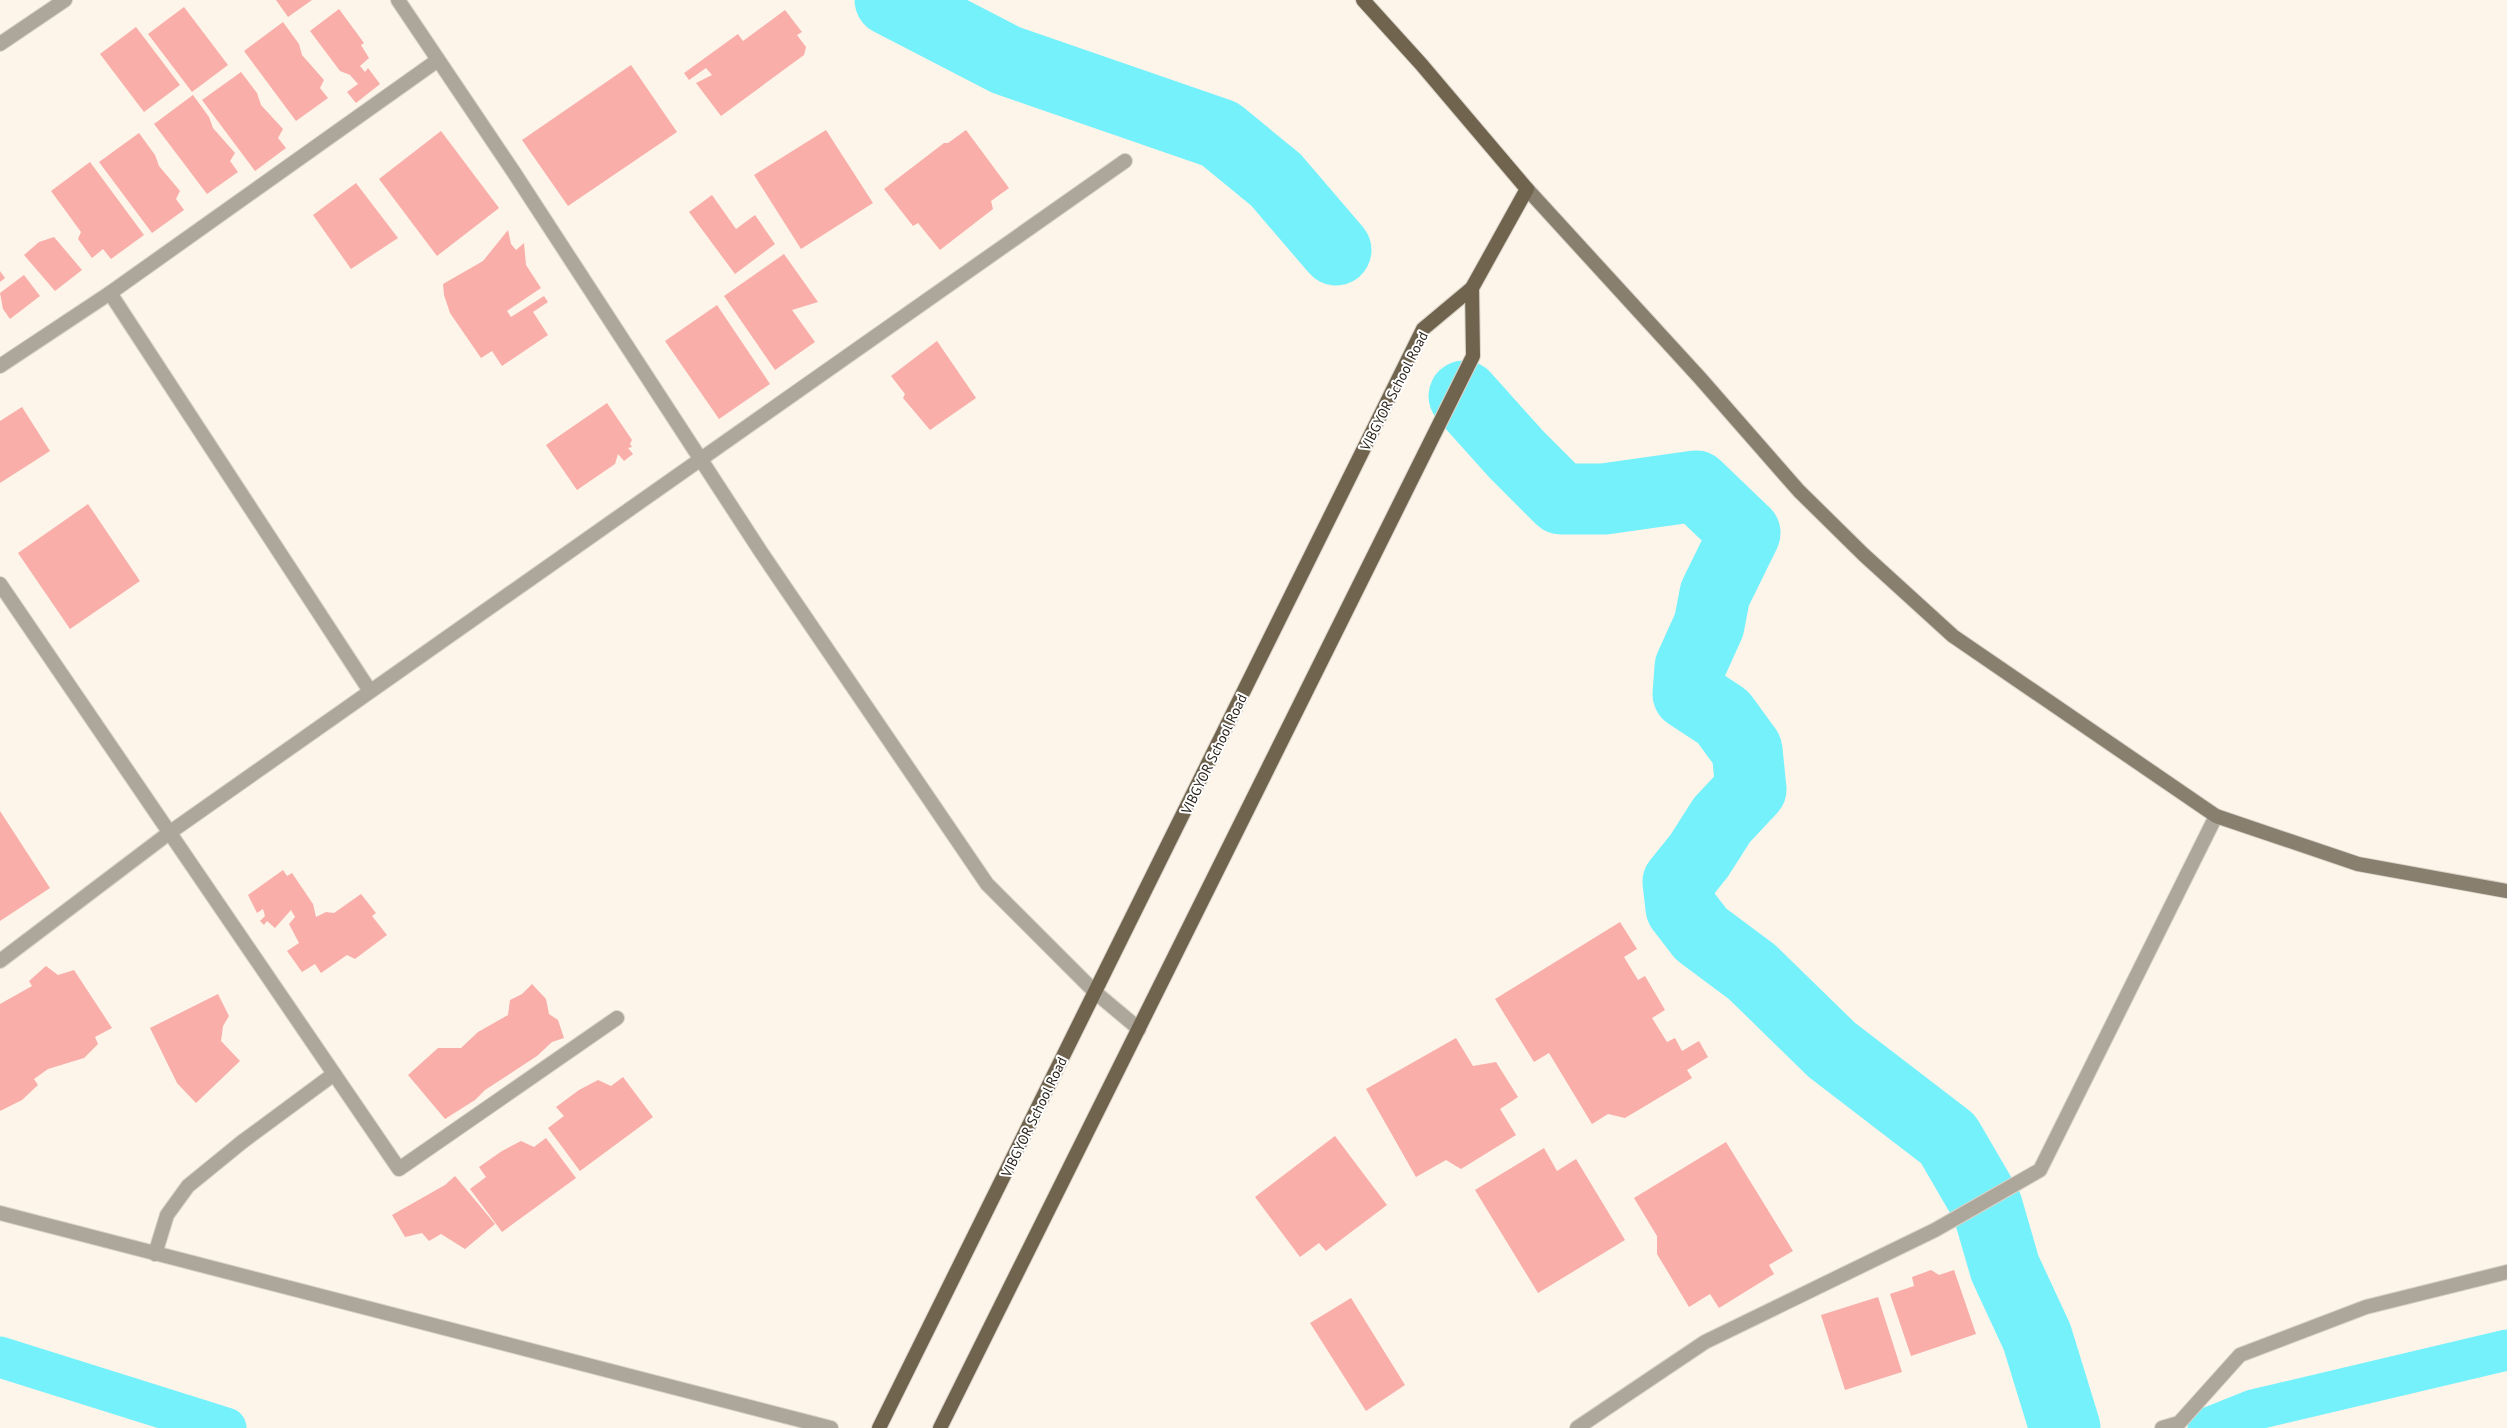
<svg xmlns="http://www.w3.org/2000/svg" width="2507" height="1428" viewBox="0 0 2507 1428" font-family="'PT Sans',sans-serif">
	<style>
		.lines { fill: none; stroke-linecap: round; stroke-linejoin: round }
		.canal { stroke: #75f1fb; stroke-width: 41 }
		.river { stroke: #75f1fb; stroke-width: 71 }
		.building { fill: #f9aea9 }
		.minor-casing { stroke: #dad3c8; stroke-width: 16 }
		.tertiary-casing { stroke: #dad3c8; stroke-width: 16 }
		.secondary-casing { stroke: #dad3c8; stroke-width: 16 }
		.primary-casing { stroke: #dad3c8; stroke-width: 16 }
		.minor { stroke: #ada69a; stroke-width: 14 }
		.tertiary { stroke: #ada69a; stroke-width: 14 }
		.secondary { stroke: #897f6e; stroke-width: 14 }
		.primary { stroke: #70644f; stroke-width: 14 }
		.labels { text-anchor: middle; stroke-width: 4; stroke-linejoin: round; paint-order: stroke }
		.street-label { font-size: 14px; fill: #251e15; stroke: #fff }
	</style>
	<rect width="100%" height="100%" fill="#fdf5ea"/>
	<g class="lines">
		<g class="canal">
			<polyline points="0,1357 226,1428"/>
			<polyline points="2208,1428 2253,1410 2507,1350"/>
		</g>
		<g class="river">
			<polyline points="890,0 1006,60 1220,134 1276,180 1336,250"/>
			<polyline points="1464,396 1516,454 1561,499 1604,499 1696,486 1745,533 1715,594 1709,625 1690,667 1688,694 1723,717 1747,750 1751,789 1722,820 1699,856 1678,882 1681,908 1701,934 1752,972 1832,1050 1948,1139 1987,1206 2005,1268 2037,1337 2065,1428"/>
		</g>
	</g>
	<g class="building">
		<polygon points="276,0 312,0 288,17"/>
		<polygon points="184,7 228,65 192,92 148,34"/>
		<polygon points="339,9 364,43 361,45 369,58 360,66 365,72 368,68 380,84 356,103 347,92 358,84 350,75 340,71 310,31"/>
		<polygon points="785,10 802,32 797,35 806,47 804,55 721,116 696,83 712,75 706,68 689,80 684,73 738,34 743,41"/>
		<polygon points="283,22 299,44 302,55 324,80 320,88 328,98 296,121 244,51"/>
		<polygon points="136,27 180,85 144,112 100,54"/>
		<polygon points="631,65 677,132 568,206 522,140"/>
		<polygon points="241,72 257,93 261,105 283,129 278,138 286,148 255,171 202,100"/>
		<polygon points="193,95 209,117 213,128 235,153 230,161 238,172 207,194 154,124"/>
		<polygon points="826,130 873,203 801,249 754,175"/>
		<polygon points="966,130 1009,188 991,201 993,209 940,250 918,223 913,226 884,189 944,143 948,143"/>
		<polygon points="441,131 499,208 437,256 379,179"/>
		<polygon points="139,133 155,155 159,166 180,191 176,199 184,210 152,233 99,162"/>
		<polygon points="90,162 144,235 111,259 103,249 92,258 78,239 81,232 51,191"/>
		<polygon points="356,183 398,238 351,269 313,215"/>
		<polygon points="712,195 736,229 755,215 775,244 735,274 689,212"/>
		<polygon points="508,230 511,244 516,250 524,243 526,265 541,288 507,311 511,317 544,296 548,302 533,312 548,335 502,366 492,351 481,358 450,313 444,295 443,284 483,261"/>
		<polygon points="54,237 82,270 55,291 24,255 39,242"/>
		<polygon points="784,254 818,302 792,310 815,342 775,370 724,296"/>
		<polygon points="0,271 5,278 0,282"/>
		<polygon points="24,275 40,296 10,319 3,309 0,293"/>
		<polygon points="717,305 770,384 719,419 665,341"/>
		<polygon points="937,341 976,398 930,430 903,398 905,394 891,376"/>
		<polygon points="607,403 632,440 630,444 632,447 628,448 633,454 624,461 618,454 615,464 577,490 546,445"/>
		<polygon points="22,407 50,451 0,483 0,421"/>
		<polygon points="88,504 140,581 70,629 18,553"/>
		<polygon points="0,811 50,888 0,921"/>
		<polygon points="283,870 287,876 292,873 313,904 316,917 326,912 334,913 361,894 376,913 372,916 387,935 355,959 347,955 321,973 315,964 302,972 287,951 299,943 289,924 295,917 291,910 275,928 267,921 264,925 260,921 265,916 263,909 257,913 248,895"/>
		<polygon points="1620,922 1637,949 1624,957 1638,980 1645,976 1665,1010 1652,1018 1667,1042 1675,1038 1682,1051 1699,1041 1708,1057 1687,1070 1692,1078 1625,1118 1608,1114 1592,1124 1549,1053 1534,1062 1495,999"/>
		<polygon points="46,966 58,975 74,970 112,1028 95,1037 98,1044 84,1058 48,1069 34,1079 38,1085 22,1100 0,1111 0,1004 32,986 29,981"/>
		<polygon points="532,984 546,999 549,1014 558,1020 564,1038 552,1042 537,1056 485,1090 475,1100 445,1119 408,1075 438,1048 461,1048 478,1032 508,1015 510,1000 522,994"/>
		<polygon points="218,994 229,1016 223,1026 221,1041 240,1061 196,1103 177,1083 150,1028"/>
		<polygon points="1456,1038 1473,1066 1496,1062 1518,1097 1500,1109 1516,1135 1461,1169 1446,1160 1416,1177 1366,1089"/>
		<polygon points="623,1077 653,1117 580,1171 548,1128 564,1116 556,1107 579,1090 598,1080 611,1086"/>
		<polygon points="1335,1136 1387,1205 1326,1251 1319,1243 1300,1257 1255,1197"/>
		<polygon points="546,1138 576,1178 502,1232 470,1189 486,1177 479,1167 502,1151 521,1141 534,1147"/>
		<polygon points="1726,1142 1793,1251 1769,1265 1774,1274 1719,1308 1710,1294 1689,1307 1657,1254 1657,1236 1634,1198"/>
		<polygon points="1544,1148 1557,1171 1576,1159 1625,1240 1538,1293 1475,1190"/>
		<polygon points="455,1176 495,1224 465,1249 441,1234 429,1241 422,1233 405,1237 392,1215 445,1185"/>
		<polygon points="1931,1270 1939,1275 1954,1270 1976,1334 1911,1356 1890,1294 1914,1286 1912,1277"/>
		<polygon points="1878,1297 1902,1372 1845,1390 1821,1315"/>
		<polygon points="1351,1298 1405,1385 1366,1411 1310,1323"/>
	</g>
	<g class="lines">
		<g class="minor-casing">
			<g id="minor">
				<polyline points="398,0 513,171 761,552 987,884 1096,993 1139,1029"/>
				<polyline points="0,44 65,0"/>
				<polyline points="110,293 438,60"/>
				<polyline points="0,366 110,293 370,691"/>
				<polyline points="0,584 399,1169 617,1018"/>
				<polyline points="0,961 169,833 1125,161"/>
				<polyline points="155,1254 167,1215 188,1186 242,1142 334,1074"/>
				<polyline points="2162,1428 2179,1423 2240,1355 2366,1307 2507,1272"/>
			</g>
		</g>
		<g class="tertiary-casing">
			<g id="tertiary">
				<polyline points="0,1213 831,1428"/>
				<polyline points="1577,1428 1705,1342 1935,1230 2040,1170 2216,816"/>
			</g>
		</g>
		<g class="secondary-casing">
			<polyline id="secondary" points="1527,189 1700,378 1799,491 1864,555 1953,636 2216,816 2358,864 2507,891"/>
		</g>
		<g class="primary-casing">
			<g id="primary">
				<polyline points="879,1428 1423,329 1472,288 1527,189 1421,64 1363,0"/>
				<polyline points="940,1428 1473,356 1472,288"/>
			</g>
		</g>
		<use href="#minor" class="minor"/>
		<use href="#tertiary" class="tertiary"/>
		<use href="#secondary" class="secondary"/>
		<use href="#primary" class="primary"/>
	</g>
	<g class="labels">
		<g class="street-label">
			<text transform="translate(1394 391) rotate(-63)" y="5">VIBGYOR School Road</text>
			<text transform="translate(1214 754) rotate(-64)" y="5">VIBGYOR School Road</text>
			<text transform="translate(1034 1117) rotate(-64)" y="5">VIBGYOR School Road</text>
		</g>
	</g>
</svg>
